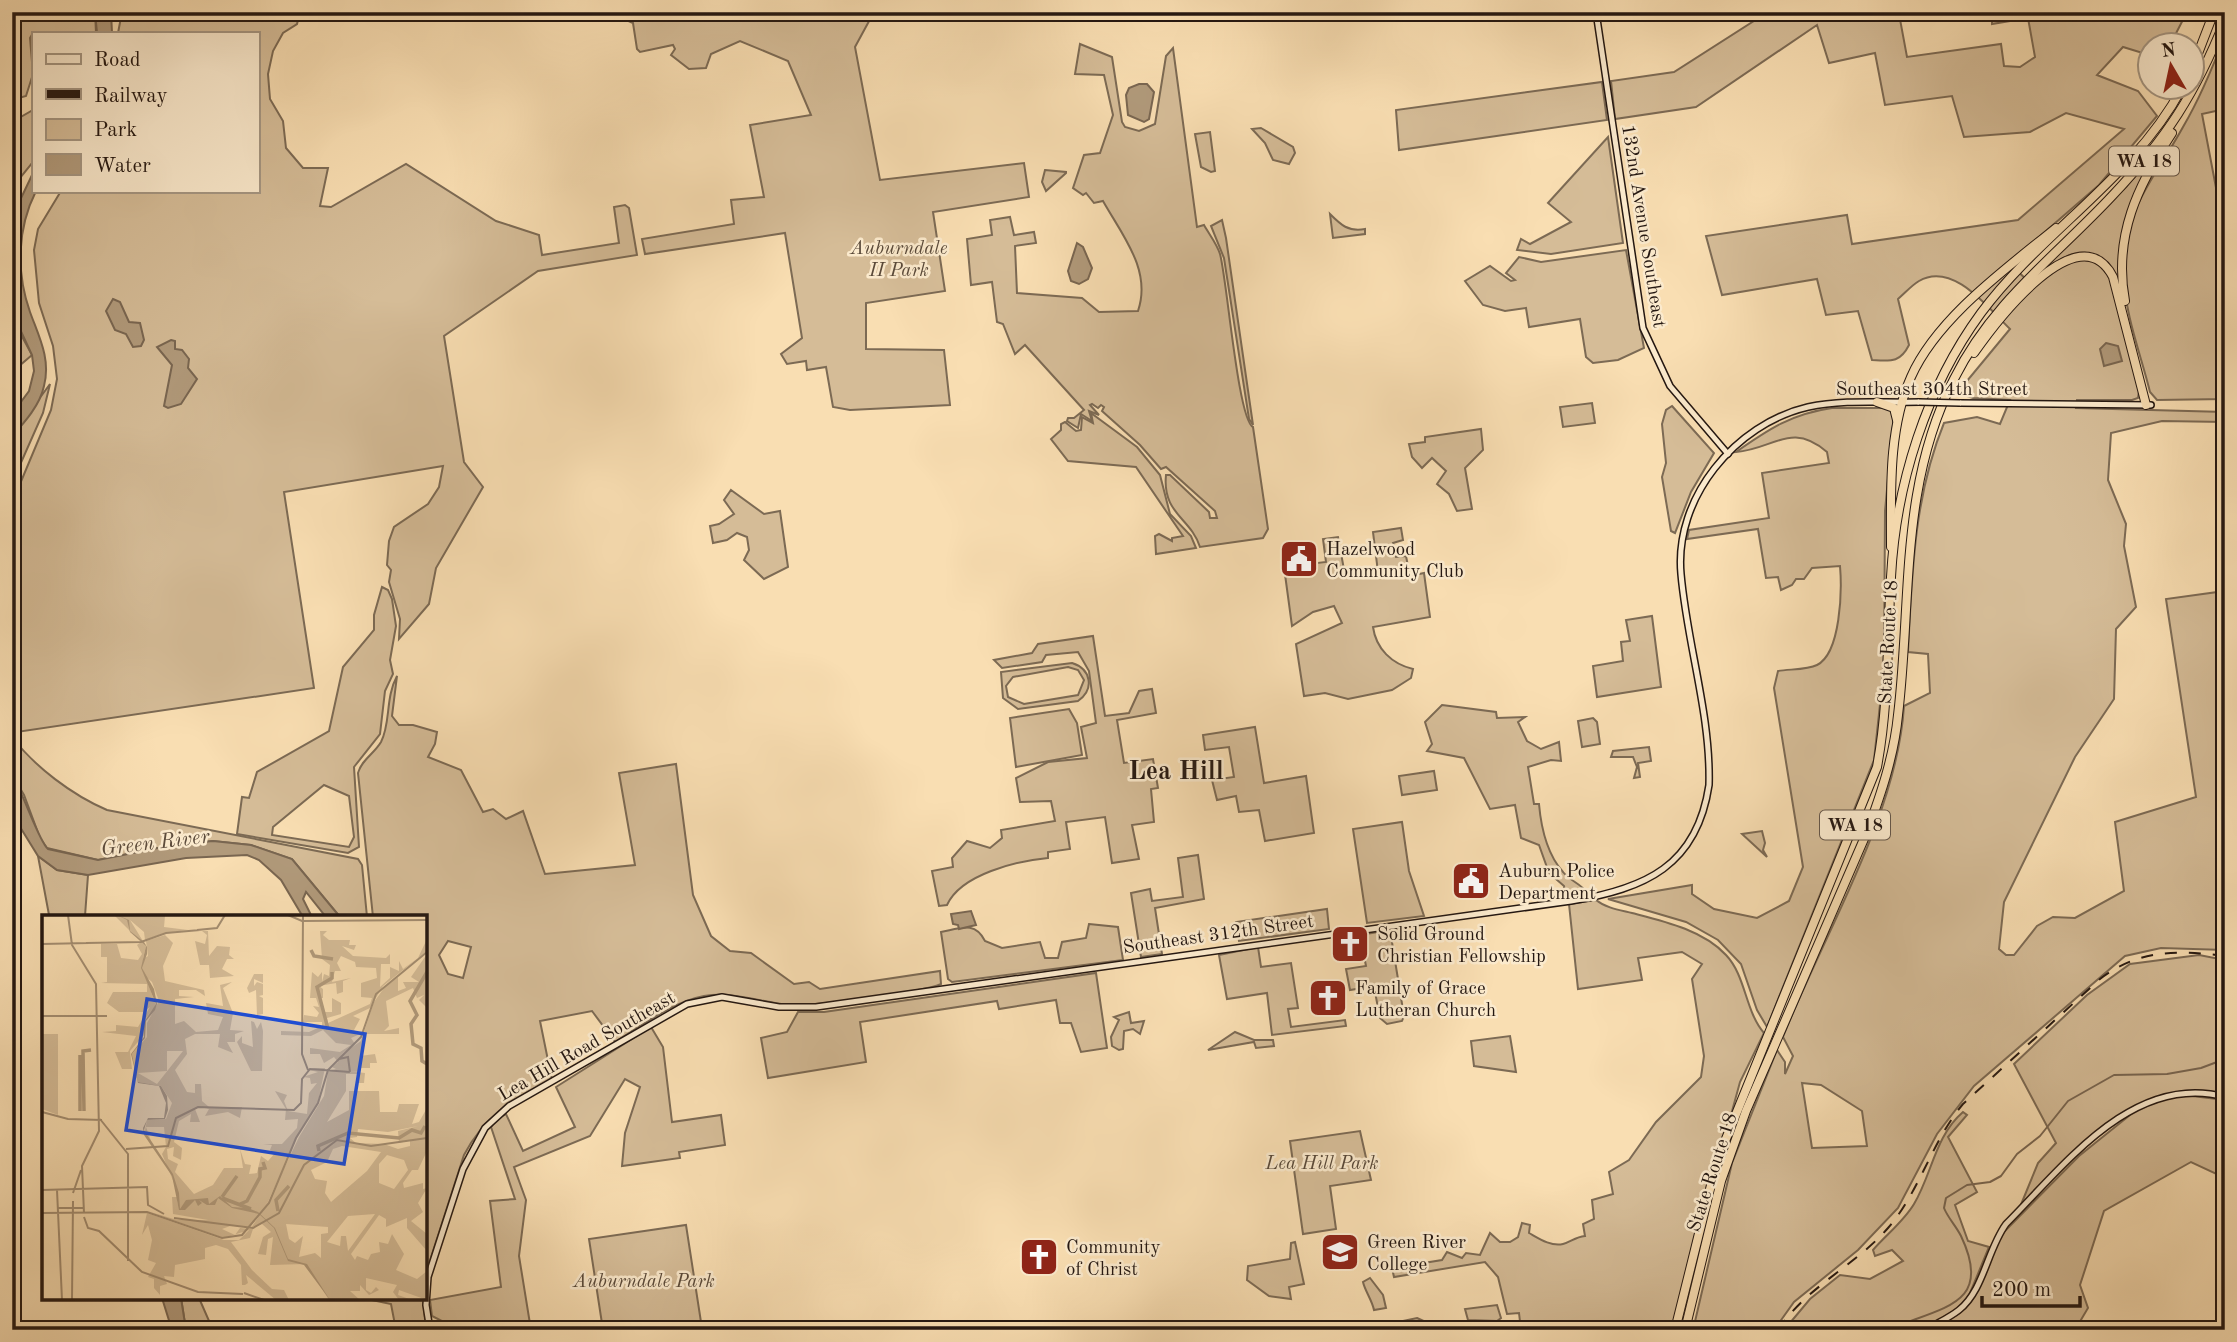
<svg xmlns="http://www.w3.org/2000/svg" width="2237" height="1342" viewBox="0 0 2237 1342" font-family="'Old Standard TT',serif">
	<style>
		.green { fill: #d5bc97; stroke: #7c6a54; stroke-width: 2; fill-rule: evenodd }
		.water { fill: #b19a7b; stroke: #796651; stroke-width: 2 }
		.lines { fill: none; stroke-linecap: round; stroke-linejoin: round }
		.stream { stroke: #796651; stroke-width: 2 }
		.secondary-casing { stroke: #241711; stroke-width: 8 }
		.highway-casing { stroke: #241711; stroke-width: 10 }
		.secondary { stroke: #fbeacd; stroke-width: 5 }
		.highway { stroke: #f9deb2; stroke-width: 8 }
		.rail { stroke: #241711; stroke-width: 2; stroke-dasharray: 12 12; stroke-linecap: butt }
		.secondary-bridge-casing { stroke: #241711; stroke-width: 8; stroke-linecap: butt }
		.secondary-bridge { stroke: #fbeacd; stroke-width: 5 }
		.labels { text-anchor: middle; stroke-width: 5; stroke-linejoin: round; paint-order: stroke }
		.shield { fill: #fbeacd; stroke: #645649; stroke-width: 2 }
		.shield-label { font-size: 18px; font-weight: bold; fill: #241711 }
		.street-label { font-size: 19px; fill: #241711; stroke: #fbeacd }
		.park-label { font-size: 19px; font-style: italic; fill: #594939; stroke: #fbeacd }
		.poi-label { font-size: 19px; fill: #241711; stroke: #fbeacd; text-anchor: start }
		.water-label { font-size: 21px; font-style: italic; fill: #5c4b3b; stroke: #fbeacd }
		.district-label { font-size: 26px; font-weight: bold; fill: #241711; stroke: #fbeacd }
		.inset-river { fill: none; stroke: #b19a7b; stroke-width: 3.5 }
		.inset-road { fill: none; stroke: #a48e72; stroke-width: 2 }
		.view { fill: #1d4ed8; fill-opacity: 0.15; stroke: #1d4ed8; stroke-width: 3.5 }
		.inset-edge { fill: none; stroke: #241711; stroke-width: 3.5 }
	</style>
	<rect width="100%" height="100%" fill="#f9deb2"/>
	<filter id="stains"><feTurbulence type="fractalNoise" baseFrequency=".00286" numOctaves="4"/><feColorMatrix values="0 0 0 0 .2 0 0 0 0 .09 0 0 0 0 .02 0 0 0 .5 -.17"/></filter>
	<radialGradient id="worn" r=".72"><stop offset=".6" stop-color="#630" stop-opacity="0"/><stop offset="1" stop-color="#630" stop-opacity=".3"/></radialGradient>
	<g class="green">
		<polygon points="12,12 95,12 96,33 33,33 30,38 33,74 26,96 12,100"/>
		<polygon points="122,12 300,12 297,24 283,33 273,51 268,74 270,99 283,121 286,148 303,168 328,168 320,206 331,207 406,164 496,221 539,235 542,255 619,243 614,207 625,205 629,208 637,255 538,271 444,336 464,462 483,487 436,568 429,604 399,639 400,619 389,582 391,570 387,565 389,541 394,527 428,504 439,487 443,466 284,492 314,688 17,732 12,724 12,503 51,410 57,379 53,346 39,303 34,250 38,229 61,191 257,191 257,33 118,33"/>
		<polygon points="608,12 874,12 855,47 880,180 1024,163 1029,197 933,212 945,291 866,303 866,349 944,350 950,405 850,410 833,407 826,367 807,370 806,361 787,364 781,354 802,338 785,233 645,254 642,239 734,224 731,200 764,197 750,125 811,115 788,61 740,41 711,54 706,68 689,69 671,55 675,49 673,45 640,52 637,49 633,23"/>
		<path d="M1768 12H1905L1899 14 1907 57 2001 44 2004 66 2020 67 2035 57 2028 18 1992 24V12H2187L2170 45 2150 46 2149 55 2123 47 2097 75 2138 91 2157 116 2099 185 2009 263 2028 281 2126 187 2161 144C2133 191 2117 233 2119 289 2108 259 2088 240 2057 262L2076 258 2098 263 2110 277 2139 391 2138 398 2132 400H2077L2076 408 2225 412V422L2162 421 2111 433 2108 480 2126 524 2124 546 2136 607 2116 629 2114 699 2075 757 2004 902 1999 949 2006 955H2014L2037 926 2053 917 2075 918 2124 891 2115 822 2196 797 2166 599 2225 591V950L2161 948 2125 956 1974 1086 1937 1134 1898 1208 1858 1250 1794 1302 1774 1330H1693L1732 1163 1777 1050 1785 1062V1074L1793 1056 1783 1037C1823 935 1897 816 1904 706L1930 693 1928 654 1908 652C1912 574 1914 496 1944 423L1977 417 2000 424 2010 400 1973 398 1957 393 2010 329C1988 308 1953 261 1919 281 1912 285 1905 293 1898 299L1909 345C1900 363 1891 361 1872 360L1858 311 1826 315 1817 279 1722 295 1706 236 1847 215 1852 244 2018 220 2124 129 2066 113 2030 132 1964 137 1952 96 1885 105 1875 53 1829 63 1817 25 1696 107 1615 119 1611 81 1674 72ZM1802 1083 1821 1085 1862 1111 1867 1146 1812 1148Z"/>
		<path d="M2225 35V109L2202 114 2225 235V399L2157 400 2150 392C2141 355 2125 315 2124 277 2124 205 2151 185 2183 127 2200 98 2213 67 2225 35Z"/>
		<path d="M1080 44 1112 57 1122 122 1125 127 1139 131 1155 124 1166 56 1173 48 1197 227 1204 225C1209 234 1217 244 1220 254 1227 279 1238 420 1253 427L1268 529 1263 538 1200 547C1191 518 1162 514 1166 475H1170L1209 512 1210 518H1217L1215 511 1166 467 1161 469 1140 445 1102 411 1104 407 1101 405 1098 408 1092 404 1090 405 1099 415 1089 411 1092 421 1081 414 1078 428 1067 421 1068 418H1074L1084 410 1025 345 1015 354 1003 324 997 322 992 282 971 285 967 239 992 235 990 220 1010 217 1014 235 1034 232 1036 243 1015 246 1017 293 1082 298 1099 312 1138 311C1152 270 1122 235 1103 201L1094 203 1086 193 1083 195 1073 188 1084 155 1100 153 1113 115 1104 75 1075 74Z"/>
		<polygon points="1602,82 1607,120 1399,150 1396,110"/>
		<polygon points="33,110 33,162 12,188 12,122"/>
		<polygon points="1261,128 1293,147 1295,153 1289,164 1273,160 1265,143 1252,129"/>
		<polygon points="1210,132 1215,171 1211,172 1201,167 1195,134"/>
		<polygon points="1608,137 1623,243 1551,254 1517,250 1521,239 1530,244 1571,222 1548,203"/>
		<polygon points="1045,170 1066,172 1066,173 1046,191 1042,182"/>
		<path d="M1330 214C1341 225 1348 232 1365 229V234L1333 238Z"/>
		<polygon points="1222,220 1226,238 1253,425 1249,419 1224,258 1211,226"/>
		<polygon points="1626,250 1644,348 1618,360 1593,363 1586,357 1580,319 1529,327 1526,308 1505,311 1483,305 1465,281 1490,266 1511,281 1515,280 1506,273 1519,257 1541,262"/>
		<polygon points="12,318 32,355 12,372"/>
		<polygon points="50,384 43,413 12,483 12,436"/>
		<polygon points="1592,403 1595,423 1563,427 1560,407"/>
		<polygon points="1672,406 1714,453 1691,492 1675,533 1671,531 1662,477 1666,463 1662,424 1666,410"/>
		<path d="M1832 408H1890L1894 414 1885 511 1884 667 1874 760 1767 1027 1757 1010 1741 964 1718 940 1686 922 1608 899 1692 885V894L1714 909 1757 918 1789 901 1803 867 1774 688 1778 671C1789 669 1807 670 1817 665 1841 653 1842 590 1840 566L1812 568 1804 579H1796L1792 585 1781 590 1778 577 1766 578 1758 529 1687 539 1689 530 1769 518 1762 473 1829 463 1827 452C1791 421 1774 449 1736 452 1769 429 1791 414 1832 408Z"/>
		<polygon points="1091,413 1137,447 1160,475 1170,514 1191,536 1196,548 1156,554 1155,536 1159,534 1172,541 1172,538 1183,536 1136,467 1068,461 1051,439 1061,430 1061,424 1065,422 1076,431 1081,430 1082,417 1093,423"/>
		<polygon points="1481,429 1483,450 1465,468 1472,509 1457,511 1449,494 1437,484 1446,471 1432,458 1422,468 1412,457 1409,444 1425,442 1425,437"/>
		<polygon points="731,490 764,514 780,511 788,567 764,579 744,560 749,550 747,537 737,533 727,540 713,543 710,526 719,524 734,514 724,500"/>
		<path d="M1401 528 1403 540 1393 543 1396 557 1406 556 1410 576 1424 573 1430 617 1373 627C1376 649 1392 664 1413 669L1411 678 1392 690 1348 699 1325 693 1304 696 1296 644 1342 623 1334 606 1313 612 1292 626 1284 567 1326 562 1323 539 1338 537 1345 575 1378 572 1373 532Z"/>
		<path d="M382 587 388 590 392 599 396 626 390 660 393 674 385 691 380 734 354 767 359 847 348 853 237 834 242 797 249 798 257 772 329 731 343 667 374 630V615ZM324 785 349 796 354 837 349 847 272 835 273 827Z"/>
		<polygon points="1652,616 1661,687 1597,697 1593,666 1623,661 1621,642 1630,641 1626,620"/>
		<path d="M1093 636 1105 716 1129 713 1139 691 1152 689 1156 713 1117 720 1124 763 1153 759 1158 788 1151 789 1154 822 1132 825 1139 859 1112 863 1105 817 1066 822 1070 849 1048 852V858C1017 861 961 874 947 905L939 906 932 871 953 867 952 858 967 841 990 848 1002 838 1001 830 1055 821 1051 801 1020 802 1016 778 1048 762 1087 758 1081 727 1096 723 1089 671 1078 652 1046 655 1042 662 1002 668 994 660 1032 653 1038 644Z"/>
		<path d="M1072 663C1091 669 1095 689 1078 701L1018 709 1003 698 1001 672ZM1068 667 1078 670 1084 680 1078 695 1024 704 1008 697 1006 686 1013 677Z"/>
		<path d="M397 676 392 716 399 725H413L437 732 435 744 428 757 461 770 483 812 493 809 506 819 523 811 545 874 635 865 619 773 676 764 693 895 711 936 730 951 751 953 794 984 809 982 820 989 940 971 941 984C925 992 810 1006 789 1005 760 1002 733 991 704 996 672 1002 643 1025 615 1042L592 1011 540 1021 552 1080C514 1099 484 1116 464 1155L425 1276V917H373L358 773C362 759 374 754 381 742 391 723 385 698 397 676ZM448 941 471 947 463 978 448 974 439 955Z"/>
		<path d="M1442 705 1496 712 1497 718 1525 717 1518 722 1527 741 1541 749 1559 742 1561 761 1551 760 1528 767 1534 804H1539C1541 827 1547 854 1563 872 1571 882 1581 883 1588 894L1566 898 1564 886 1549 873 1539 845 1521 838 1515 805 1490 809 1464 758 1427 751 1432 744 1425 722Z"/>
		<polygon points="1069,709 1077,723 1082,755 1016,767 1010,718"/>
		<polygon points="1593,718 1597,722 1600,744 1582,747 1578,721"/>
		<polygon points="1255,727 1264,783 1306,776 1314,833 1265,841 1259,810 1239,812 1236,796 1217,800 1212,780 1234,777 1229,747 1205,750 1203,735"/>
		<path d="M12 737C35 767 72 795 107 810L358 859 362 865 367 917H340L292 859 251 845 213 841 173 845 98 860 47 848 40 838 24 795 12 775Z"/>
		<polygon points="1649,747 1651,761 1638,763 1640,777 1634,778 1637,767 1633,757 1611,757 1613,751"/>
		<polygon points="1434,771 1437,790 1402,795 1399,776"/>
		<polygon points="1402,822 1409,871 1424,916 1367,923 1353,829"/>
		<polygon points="1762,831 1765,843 1763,850 1767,857 1742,834"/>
		<polygon points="1198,855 1204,899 1155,908 1162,954 1141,957 1131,893 1150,889 1152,901 1183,897 1178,858"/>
		<polygon points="38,856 57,870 88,875 85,916 49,915"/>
		<path d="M1596 900C1606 908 1620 910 1632 913 1663 921 1703 930 1726 955 1746 976 1745 1011 1764 1033L1740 1082 1672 1330H1521L1519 1313 1507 1314 1498 1277 1485 1262 1394 1277 1392 1268 1442 1260 1447 1252 1462 1258 1466 1253 1480 1255 1490 1233 1500 1242H1510L1518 1237 1522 1223 1530 1225 1529 1233C1538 1238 1551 1247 1563 1244 1571 1242 1575 1237 1585 1236L1583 1224 1594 1219 1592 1200 1613 1194 1609 1172 1629 1160 1656 1122 1701 1077 1704 1056 1692 979 1702 964 1682 952 1638 958 1642 980 1578 989 1569 904Z"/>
		<polygon points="1327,909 1329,929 1239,941 1236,922"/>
		<path d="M1089 924 1118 927 1123 960 952 982 948 979 941 932C961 928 975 921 985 941L1002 948 1040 942 1045 958H1058L1062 942 1086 938Z"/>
		<polygon points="1390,930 1404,1016 1402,1021 1387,1024 1380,1018 1375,992 1368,987 1350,990 1346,969 1366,966 1360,935"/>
		<polygon points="1258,947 1261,967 1291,963 1298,1008 1288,1009 1291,1027 1345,1020 1346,1026 1272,1035 1267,993 1227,999 1219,955"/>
		<path d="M2199 955 2225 960V1094C2137 1072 2077 1154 2020 1207L2038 1163 2056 1143 2014 1064 2087 995 2130 964Z"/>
		<polygon points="1096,973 1107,1048 1081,1052 1071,1023 1060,1023 1056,1000 999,1009 997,1001 860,1022 866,1062 768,1078 761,1038 787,1032 798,1012 824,1012"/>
		<polygon points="1129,1012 1131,1023 1144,1021 1140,1034 1133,1029 1124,1031 1123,1049 1119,1050 1112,1046 1111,1037 1119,1020 1114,1017"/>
		<polygon points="651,1027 663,1047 672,1122 721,1115 725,1145 679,1152 680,1158 622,1166 625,1133 640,1087 625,1079 590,1136 514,1167 526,1200 519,1256 531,1330 447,1330 442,1321 432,1316 430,1300 501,1287 490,1201 515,1199 491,1127 496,1119 506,1114 523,1151 575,1127 556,1087"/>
		<polygon points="1235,1032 1254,1040 1273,1040 1274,1046 1256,1048 1254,1042 1208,1050"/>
		<polygon points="1510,1036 1516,1072 1474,1066 1471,1041"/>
		<polygon points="2184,1095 2225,1100 2225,1178 2191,1162 2104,1211 2080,1285 2088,1308 2075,1330 1931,1330 1960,1313 1972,1300 2002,1234 2079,1156 2135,1111 2155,1101"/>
		<path d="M1963 1112 1967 1115 1948 1137 1977 1192 1955 1205 1968 1241 1989 1247 1968 1298 1957 1309 1922 1330H1784L1810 1299 1840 1275 1870 1279 1903 1261 1892 1250 1875 1256 1873 1250C1886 1235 1904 1221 1914 1204 1932 1174 1935 1136 1963 1112Z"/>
		<polygon points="1360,1131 1371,1180 1330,1186 1336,1229 1303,1234 1290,1141"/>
		<polygon points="686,1225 701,1322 653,1330 603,1330 589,1239"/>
		<polygon points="1295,1242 1304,1284 1289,1287 1291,1299 1269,1296 1247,1280 1248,1266 1290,1259 1291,1243"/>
		<path d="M1370 1278 1383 1295 1386 1308 1374 1310C1372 1300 1365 1291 1363 1282Z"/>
		<polygon points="181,1298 199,1298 213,1330 186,1330"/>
		<polygon points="423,1298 426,1330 396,1330 391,1304 367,1299"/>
		<polygon points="1497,1305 1501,1318 1497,1321 1468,1320 1465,1309"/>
		<polygon points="1417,1318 1426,1322 1423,1330 1360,1330"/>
	</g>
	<g class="water">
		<polygon points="95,12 111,12 112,33 97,33"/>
		<polygon points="1139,84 1147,84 1154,92 1149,119 1144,122 1128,115 1126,95 1129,88"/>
		<path d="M33 173V191H36C17 229 16 272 30 312 39 337 51 359 44 386 40 405 25 422 12 436V414L29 391 34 371 32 355 12 312V217Z"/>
		<polygon points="1077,243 1083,247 1092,268 1088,279 1079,284 1071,281 1068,271"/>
		<polygon points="113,299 120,302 129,322 140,323 144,340 141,346 133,347 126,334 115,330 106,311"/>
		<polygon points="171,340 175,341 175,349 182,350 189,359 188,368 197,379 181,404 168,408 164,406 172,365 157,347"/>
		<polygon points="2106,343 2118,346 2122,361 2104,366 2100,349"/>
		<path d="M12 775C23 792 39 842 48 849L98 860 173 845 213 841 251 845 292 859 340 917H326L306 892 303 899 312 917H303L281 880 259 860 247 855 186 858 88 875 57 870 38 856 12 814Z"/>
		<polygon points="971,911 976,925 959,929 958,925 953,924 951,914"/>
		<polygon points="162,1298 181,1298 186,1330 172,1330"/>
	</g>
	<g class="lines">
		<g class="stream">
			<polyline points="1854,12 1856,13"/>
			<polyline points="2225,1023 2218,1039 2225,1055"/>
			<path d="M1897 1330 1902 1324C1951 1306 1991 1299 1961 1236 1956 1226 1948 1218 1944 1208L1946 1198 1967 1185 1990 1182 2001 1176 2017 1154 2040 1136 2068 1101 2114 1075 2167 1074 2201 1068 2225 1059"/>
		</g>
		<g class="secondary-casing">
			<g id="secondary">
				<polyline points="1596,12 1643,328 1670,386 1728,454"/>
				<polyline points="1960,403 2151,405"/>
				<path d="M430 1330 426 1305 428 1277 463 1169 485 1128 509 1106 687 1004 722 997 779 1007H816L1571 901C1645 889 1697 866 1709 785 1711 715 1687 644 1681 574 1674 498 1735 424 1808 407 1845 399 1882 403 1919 402"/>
				<path d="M1926 1330C1937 1323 1949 1318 1959 1310 1984 1290 1987 1250 2006 1224 2063 1167 2133 1072 2225 1097"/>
			</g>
		</g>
		<g class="highway-casing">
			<g id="highway">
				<polyline points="2192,69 2214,12"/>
				<path d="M2125 301C2113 236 2138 185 2172 133"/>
				<path d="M1974 353C1995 323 2079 211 2113 277L2146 405"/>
				<polyline points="1877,402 1894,408 1897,420"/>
				<path d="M1891 547C1891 492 1888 429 1911 377 1937 318 2007 268 2056 228"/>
				<path d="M1675 1330 1717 1161 1877 767C1889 703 1887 641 1891 577 1896 484 1926 388 1981 313 2041 232 2133 179 2182 88"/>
				<path d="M1685 1330 1721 1181 1746 1111 1867 832C1881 794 1894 756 1898 715 1912 600 1899 486 1954 379 1993 301 2054 258 2112 196 2166 139 2196 93 2225 20"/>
			</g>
		</g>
		<use href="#secondary" class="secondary"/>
		<use href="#highway" class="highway"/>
		<path class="rail" d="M1778 1330C1806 1287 1855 1266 1888 1228 1920 1191 1932 1141 1963 1104L2100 979C2139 949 2178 950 2225 956"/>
		<g class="secondary-bridge-casing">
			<polyline id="secondary-bridge" points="1919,402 1960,403"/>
		</g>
		<use href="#secondary-bridge" class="secondary-bridge"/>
	</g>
	<defs>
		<g id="civic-square" transform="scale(2.0125)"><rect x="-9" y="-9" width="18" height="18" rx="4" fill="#8f2418" stroke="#fbeacd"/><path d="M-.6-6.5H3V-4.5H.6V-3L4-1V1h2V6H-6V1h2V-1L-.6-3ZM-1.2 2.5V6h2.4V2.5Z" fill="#fff"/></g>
		<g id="church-square" transform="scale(2.0125)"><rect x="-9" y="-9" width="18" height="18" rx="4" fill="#8f2418" stroke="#fbeacd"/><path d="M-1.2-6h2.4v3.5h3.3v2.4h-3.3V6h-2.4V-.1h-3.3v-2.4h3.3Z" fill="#fff"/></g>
		<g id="university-square" transform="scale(2.0125)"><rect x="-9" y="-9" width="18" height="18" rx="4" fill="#8f2418" stroke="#fbeacd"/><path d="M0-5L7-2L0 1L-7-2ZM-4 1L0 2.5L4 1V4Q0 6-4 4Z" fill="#fff"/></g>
	</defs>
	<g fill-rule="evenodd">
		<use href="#civic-square" x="1299" y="559"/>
		<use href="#civic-square" x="1471" y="881"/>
		<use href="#church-square" x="1350" y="944"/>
		<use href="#church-square" x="1328" y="998"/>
		<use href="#university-square" x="1340" y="1252"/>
		<use href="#church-square" x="1039" y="1257"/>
	</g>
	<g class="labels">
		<g class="shield">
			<rect x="2109" y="146.5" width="70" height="29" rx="5"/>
			<rect x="1820" y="810.5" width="70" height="29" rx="5"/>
		</g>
		<g class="shield-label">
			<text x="2144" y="167">WA 18</text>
			<text x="1855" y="831">WA 18</text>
		</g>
		<g class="street-label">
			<text transform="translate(1645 226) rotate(81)" y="7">132nd Avenue Southeast</text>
			<text x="1932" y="395">Southeast 304th Street</text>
			<text transform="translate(1887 642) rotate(-87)" y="7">State Route 18</text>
			<text transform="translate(1218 933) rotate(-8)" y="7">Southeast 312th Street</text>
			<text transform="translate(586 1045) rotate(-30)" y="7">Lea Hill Road Southeast</text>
			<text transform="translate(1711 1172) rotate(-72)" y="7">State Route 18</text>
		</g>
		<g class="park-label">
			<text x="899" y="254">Auburndale<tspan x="899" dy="22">II Park</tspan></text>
			<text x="1322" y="1169">Lea Hill Park</text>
			<text x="644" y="1287">Auburndale Park</text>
		</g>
		<g class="poi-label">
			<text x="1326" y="555">Hazelwood<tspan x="1326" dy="22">Community Club</tspan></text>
			<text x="1498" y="877">Auburn Police<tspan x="1498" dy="22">Department</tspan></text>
			<text x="1377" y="940">Solid Ground<tspan x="1377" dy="22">Christian Fellowship</tspan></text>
			<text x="1355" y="994">Family of Grace<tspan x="1355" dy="22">Lutheran Church</tspan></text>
			<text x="1367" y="1248">Green River<tspan x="1367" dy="22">College</tspan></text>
			<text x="1066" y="1253">Community<tspan x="1066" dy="22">of Christ</tspan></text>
		</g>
		<g class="water-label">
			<text transform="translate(155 842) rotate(-7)" y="7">Green River</text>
		</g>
		<g class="district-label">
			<text x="1176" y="779">Lea Hill</text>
		</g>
	</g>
	<g transform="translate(42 915)">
		<rect width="385" height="385" fill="#f9deb2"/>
		<path d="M72 0 123 1 122 12 146 15 122 18 103 25 102 17 88 5 104 31 101 44 106 41 104 26 123 20 131 28 121 51 123 66 162 75 163 81 154 75H137V81L152 82 133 84V109L142 106 154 117 176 115 181 102 166 99 164 88 181 91 178 70 190 67 181 73 191 98 188 115 202 116 193 119V127H185L191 138 176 132 178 119H153L143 124 145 139 133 155 145 177 153 178V169H159L160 186 167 192H200L198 203 186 197 163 201 167 194 158 192 153 194 158 207H148L149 199 137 206 132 227 140 233 139 245 131 241 132 232 125 234 126 244 136 249 133 257 152 279 171 270 182 253H201L198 234 203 249 209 250 207 259 215 258 219 241 226 246 233 238 228 235 230 230 221 229H240L255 213 256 204 243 205 244 194 233 176 245 180 242 186 246 196 265 199 267 178 275 168 269 169 268 163 261 162 276 157 267 155 272 153H283L276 187 258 216 221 298 257 222 282 181 286 157 294 154 290 152 296 147 292 142 282 148 278 139H268V133L298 137 309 130 294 128 281 115 269 121 239 120V116L267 117 280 111V107H261L262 100 275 102 277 98 271 91 277 92 274 83H268L270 57 276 62 280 57V67L282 59 287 61 288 50 280 44 278 16H285L281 20 287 25H308L307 30H314L312 35 300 31 311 41 344 43 348 39V49H339L338 72 348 63V52L357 56V46L361 54 376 43 385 24V36L341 71 328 93 311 101 318 104 312 115 318 119 309 123 313 129 297 141 319 126 332 87 342 73 356 62V76L364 73 361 67H377L369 62 385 39V93L377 85 382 80 375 83 371 73 344 86 347 111 342 116 357 113V119H323L318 141 333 139 335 148H328V153H319L318 157 306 156 323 158 322 168H317L315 159H304V176L285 207 307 195V176H337L338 197H355L357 189H377L370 209 377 207 385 193V236L376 255H370L361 268 362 273 381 268V274L385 273 376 288 381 297 369 306 385 319V336L365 313V303L344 312V304L337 300 309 339 313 345 315 341 326 345 329 339 338 337 337 327 346 329 350 319 362 339 354 355 375 364 385 356V385L357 375 356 380 370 385H357L351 377 355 370 324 363V375L329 378 334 372 337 375 327 380 318 370V376H308L318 385H287L264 349 228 350 231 322 226 324 224 340 216 339 221 322 229 317 220 309 209 313 217 301 207 313 191 310 180 314 193 320 198 313 211 314 208 323 189 327 210 355 230 374 242 375 247 385H234L204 360 206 368 203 370H200L199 350 186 334 174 330 163 333V344L133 350 132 362 122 361 125 369 118 371V380L112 373V364L106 362 114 348 106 345 110 325 106 310 100 320 105 298 182 325H197L207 315 182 323 105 296 135 305H166L131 299 130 282H135L136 290 137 280 120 239 124 232 122 212H104L109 226 103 216 105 205 124 204 130 188 119 171 96 167 90 139 105 122V108L117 86 110 67 103 61 114 90 101 107 103 119 88 136 90 154H80L73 137H86L94 121 60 117 74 116V110L96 112 108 92 101 97H77L65 88 71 77H105V69L59 68 65 67V42H59V29H75L79 43 96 45 100 39 95 30 99 27ZM299 41 313 47 314 52 334 53 335 63 319 68V82L330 83 328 89 286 108 285 103 299 99V88L290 83V97H281L277 83H281V74L277 71 294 68 295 79 301 77V66L309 63 290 67 293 56H299L295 48ZM125 136H141L115 169 96 158 125 156ZM376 211 356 216 357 228 368 225V231L356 234 342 229 314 228 308 223 315 222 316 214 346 217ZM300 231 339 237 325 256 289 287 283 278 285 266 273 264 269 255 285 247 291 234ZM345 240 362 245 366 255 352 274 337 268V249ZM333 299 306 336 304 321H299L298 331 285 327 306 301ZM244 309 286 312V318L279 319V343L273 338 257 342 261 321 253 328 247 324ZM160 16H166L167 41 175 31 188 32 187 40 192 44H185L180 54 192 61 168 63 167 50H158L153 26 163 29 165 20ZM212 59H221V68L212 64V71L215 67 221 69V80L217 81 221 83V99L215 100 214 75 207 78 205 73ZM209 106 212 107 215 114 219 107 221 116 220 156H209L195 127 200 121V128L211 132ZM0 119H16V200L0 194Z" fill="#d5bc97" fill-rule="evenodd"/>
		<path d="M75 0 87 5 88 16 102 27 105 32V39L100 53 112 74 115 89 113 95 104 106 103 123 90 139 96 167 119 171 125 181 126 195 123 204 105 205 102 215 131 259 137 278 138 294 144 285 166 283 167 289 178 281 190 292 206 293 216 297 233 313 246 344 265 349 288 385 262 350 246 346 232 313 217 299 190 293 176 283 173 290H165L157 285 160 288 156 291 153 285 143 295H137L130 261 102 220 101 213 106 203H122L124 188 117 171 96 168 89 139 102 122V107L114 89 99 53 104 31 88 17 85 5Z" fill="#b19a7b"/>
		<path class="inset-river" d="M269 35 272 41 291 44M385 57 368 86 375 100 369 109 371 129 379 133 380 146 385 149M286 114 275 72 290 63V57M38 140V196M42 196 41 136 49 135M277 236 276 231 306 218 357 223 370 215 379 218 383 211M180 282 195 261M180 283 209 294M196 290 205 286 218 262V254L223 253 221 247M236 296 234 285 247 271"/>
		<path class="inset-road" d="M26 0 30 30 54 69 57 216 40 251 42 298M246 0 260 6 385 5M261 0 260 139 266 155M155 15 175 13 183 0M44 28 99 27 124 18 158 15M0 29 47 28M0 101H65M297 144 306 142 308 157M0 197 26 204 60 205M58 204 86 239V346M84 234 126 231 134 203 156 192 252 195 259 188 260 164 268 154 308 157M0 275 105 272 106 290 122 299M15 275 20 385M31 278 39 255M16 293H42M0 298 105 297 180 323 200 320 227 288 254 223 276 188 286 155 319 122 334 79 385 37M42 302 46 313 57 316 100 357 156 377 201 379M132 303 211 313 237 298 262 250 295 225 329 231 385 223M202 378 222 385M30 385 31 286"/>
		<path class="view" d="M105 84 323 119 302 249 84 215Z"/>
		<rect width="385" height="385" class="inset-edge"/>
	</g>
	<rect width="2237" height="1342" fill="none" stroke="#f9deb2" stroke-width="42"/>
	<rect x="14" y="14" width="2209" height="1314" fill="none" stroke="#241711" stroke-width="3.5"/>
	<rect x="21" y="21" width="2195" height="1300" fill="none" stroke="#241711" stroke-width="2"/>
	<rect x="32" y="32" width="228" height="161" fill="#fbeacd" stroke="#a59682" stroke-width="2"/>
	<rect x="46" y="54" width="35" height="10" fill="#fbeacd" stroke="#a59682" stroke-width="2"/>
	<text x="94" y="66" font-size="21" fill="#241711">Road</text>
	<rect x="46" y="89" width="35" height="10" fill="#241711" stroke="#a59682" stroke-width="2"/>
	<text x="94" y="102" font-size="21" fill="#241711">Railway</text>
	<rect x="46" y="119" width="35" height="21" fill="#d5bc97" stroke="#a59682" stroke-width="2"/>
	<text x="94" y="136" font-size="21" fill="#241711">Park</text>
	<rect x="46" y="154" width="35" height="21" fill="#b19a7b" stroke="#a59682" stroke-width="2"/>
	<text x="94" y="172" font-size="21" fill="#241711">Water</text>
	<g transform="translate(2171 66) rotate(351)"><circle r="33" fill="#fbeacd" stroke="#a59682" stroke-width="2"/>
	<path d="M0-5L12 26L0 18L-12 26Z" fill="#8f2418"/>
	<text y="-10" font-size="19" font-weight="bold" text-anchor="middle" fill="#241711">N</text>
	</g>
	<path d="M1982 1296v10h98v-10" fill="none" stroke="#241711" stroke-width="3.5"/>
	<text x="1992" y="1296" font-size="21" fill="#241711" stroke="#fbeacd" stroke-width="5" paint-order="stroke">200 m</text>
	<rect width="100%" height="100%" filter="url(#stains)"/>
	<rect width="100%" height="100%" fill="url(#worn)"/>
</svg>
